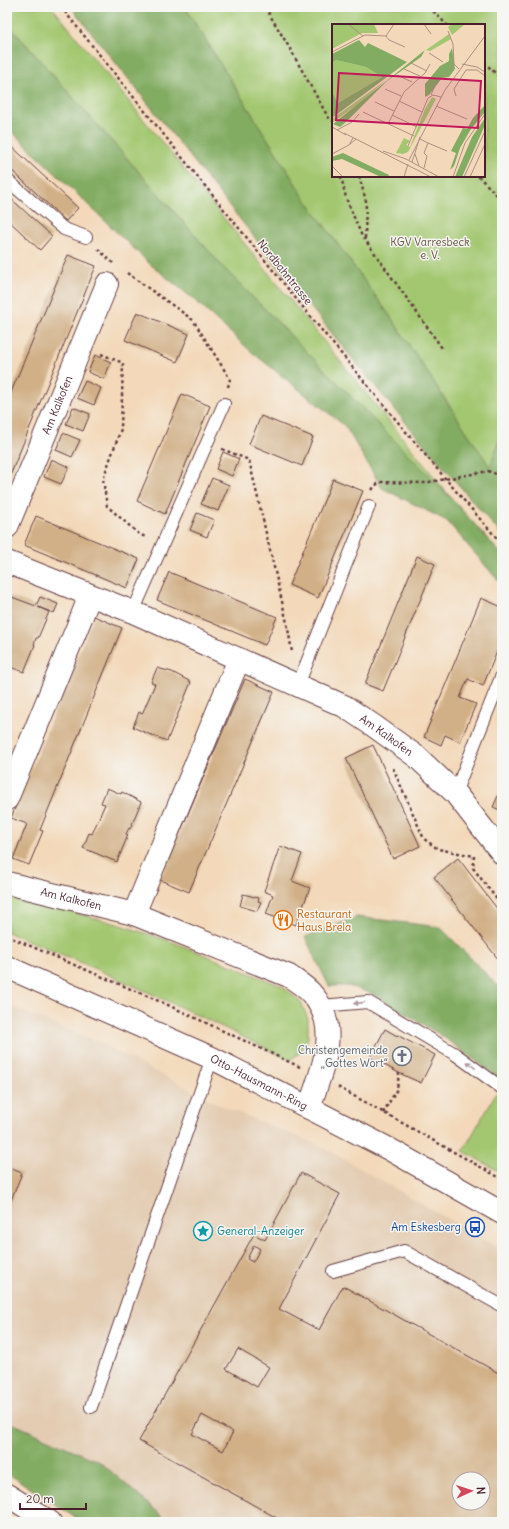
<svg xmlns="http://www.w3.org/2000/svg" width="509" height="1529" viewBox="0 0 509 1529" font-family="Delius,sans-serif">
	<style>
		.built { fill: #e3ccb2; fill-rule: evenodd }
		.green { fill: #a3c770; stroke: #76734e; fill-rule: evenodd }
		.forest { fill: #82ac62; stroke: #666646 }
		.building { fill: #d1b087; fill-rule: evenodd }
		.lines { fill: none; stroke-linecap: round; stroke-linejoin: round }
		.lane-casing { stroke: #633b40; stroke-width: 14 }
		.street-casing { stroke: #633b40; stroke-width: 24 }
		.secondary-casing { stroke: #633b40; stroke-width: 24 }
		.highway-casing { stroke: #633b40; stroke-width: 24 }
		.path { stroke: #633b40; stroke-width: 2.5; stroke-dasharray: 3 3; stroke-linecap: butt }
		.lane { stroke: #fff; stroke-width: 12 }
		.street { stroke: #fff; stroke-width: 22 }
		.secondary { stroke: #fff; stroke-width: 22 }
		.highway { stroke: #fff; stroke-width: 22 }
		.oneway { fill: #ae9aa0 }
		.labels { text-anchor: middle; stroke-width: 3; stroke-linejoin: round; paint-order: stroke }
		.park-label { font-size: 11px; fill: #655140; stroke: #f6f6f2 }
		.street-label { font-size: 11px; fill: #4a1f2b; stroke: #f6f6f2 }
		.food-label { font-size: 11px; fill: #c56008; stroke: #f6f6f2; text-anchor: start }
		.worship-label { font-size: 11px; fill: #5b616d; stroke: #f6f6f2; text-anchor: end }
		.transit-label { font-size: 11px; fill: #164399; stroke: #f6f6f2; text-anchor: end }
		.culture-label { font-size: 11px; fill: #0d838f; stroke: #f6f6f2; text-anchor: start }
		.inset-road { fill: none; stroke: #af8f81; stroke-width: 1 }
		.view { fill: #c2185b; fill-opacity: 0.15; stroke: #c2185b; stroke-width: 2 }
		.inset-edge { fill: none; stroke: #4a1f2b; stroke-width: 2 }
	</style>
	<rect width="100%" height="100%" fill="#f6f6f2"/>
	<filter id="ink" filterUnits="userSpaceOnUse"><feTurbulence type="fractalNoise" baseFrequency=".025" numOctaves="2"/><feDisplacementMap in="SourceGraphic" scale="8" xChannelSelector="R" yChannelSelector="G"/><feConvolveMatrix kernelMatrix="1 2 1 2 8 2 1 2 1" color-interpolation-filters="sRGB"/></filter>
	<filter id="wash" filterUnits="userSpaceOnUse"><feTurbulence type="fractalNoise" baseFrequency=".012" numOctaves="4" result="noise"/><feDisplacementMap in="SourceGraphic" scale="16" xChannelSelector="R" yChannelSelector="G"/><feGaussianBlur stdDeviation="0.9" result="paint"/><feColorMatrix in="noise" values="0 0 0 0 0 0 0 0 0 0 0 0 0 0 0 0 0 1.4 0 .05"/><feComposite in="paint" operator="in"/></filter>
	<g filter="url(#wash)">
		<rect width="100%" height="100%" fill="#f3d9ba"/>
		<path class="built" d="M7 1005 100 1043 224 1107 321 1146 502 1250V1522H169L100 1462 7 1421ZM459 1479H483V1503H459Z"/>
		<g class="green">
			<polygon points="7,7 52,7 453,500 223,267 7,23"/>
			<path d="M185 7H502V432L490 467 390 316 305 199ZM333 25H484V176H333Z"/>
			<path d="M7 894 117 924 170 941 282 986 301 1002 308 1019V1038L302 1051 290 1060C197 1014 103 970 7 932Z"/>
			<polygon points="496,1093 502,1098 502,1173 463,1151"/>
		</g>
		<g class="forest">
			<path d="M71 7H185L305 199 390 316 490 467 502 432V535C352 365 213 184 71 7Z"/>
			<polygon points="7,23 223,267 453,500 502,555 502,585 447,521 382,488 345,426 253,353 191,297 150,264 7,127"/>
			<polygon points="357,917 440,927 502,990 502,1080 439,1034 373,994 349,986 329,986 305,937"/>
			<polygon points="7,1421 100,1462 169,1522 82,1522 7,1473"/>
		</g>
		<g id="blocks">
			<g class="building">
				<polygon points="7,142 78,208 66,221 7,166"/>
				<polygon points="7,195 52,236 40,250 7,219"/>
				<polygon points="68,255 96,266 7,483 7,402"/>
				<polygon points="137,312 189,334 177,362 125,340"/>
				<polygon points="95,355 111,362 104,379 88,372"/>
				<polygon points="85,381 101,388 94,405 77,398"/>
				<polygon points="182,394 210,406 165,514 137,501"/>
				<polygon points="73,407 90,414 83,431 66,424"/>
				<polygon points="261,416 313,437 302,466 249,444"/>
				<polygon points="63,433 80,440 72,457 56,450"/>
				<polygon points="223,452 239,459 232,476 216,469"/>
				<polygon points="51,459 69,467 61,484 44,477"/>
				<polygon points="212,478 229,485 218,511 201,504"/>
				<polygon points="333,479 363,491 318,598 289,585"/>
				<polygon points="197,513 214,520 207,537 190,530"/>
				<polygon points="36,516 139,559 127,588 24,545"/>
				<polygon points="417,556 435,564 383,691 365,684"/>
				<polygon points="169,572 277,617 265,645 157,600"/>
				<polygon points="9,596 36,606 40,597 58,604 54,613 38,607 49,612 38,638 36,638 34,645 35,645 24,672 7,666 7,600"/>
				<polygon points="481,598 502,607 502,639 483,686 468,679 464,688 460,698 476,704 460,742 445,735 441,745 424,737"/>
				<polygon points="94,616 122,628 40,830 43,831 29,865 13,859 27,824 11,818"/>
				<polygon points="157,668 172,672 191,682 167,741 146,733 133,727 139,712 142,714 155,684 151,682"/>
				<polygon points="245,679 274,692 189,892 160,880"/>
				<polygon points="373,745 420,846 393,859 346,758"/>
				<polygon points="502,787 502,811 493,807"/>
				<polygon points="107,788 121,794 122,792 141,802 130,829 129,828 126,834 128,835 117,862 83,848 89,833 92,834 105,804 101,803"/>
				<polygon points="280,846 302,854 292,881 310,888 296,925 266,914 273,895 264,891"/>
				<polygon points="458,858 502,915 502,964 434,877"/>
				<polygon points="243,894 259,898 258,901 261,902 257,911 240,906"/>
				<polygon points="385,1029 397,1036 397,1035 435,1055 421,1083 399,1073 370,1057"/>
				<polygon points="7,1167 22,1173 7,1210"/>
				<path d="M301 1173 340 1194 279 1309 319 1330 343 1286 502 1375V1522H284L139 1441 254 1234 265 1240ZM254 1245 260 1249 253 1262 247 1259ZM238 1349 269 1367 257 1387 226 1369ZM202 1415 233 1432 223 1451 192 1434ZM459 1479H483V1503H459Z"/>
			</g>
		</g>
	</g>
	<g filter="url(#ink)">
		<use href="#blocks" fill-opacity="0" stroke="#633b40" stroke-width="1"/>
		<g class="lines">
			<g class="lane-casing">
				<g id="lane">
					<polyline points="7,180 64,229 86,237"/>
					<polyline points="133,612 224,404"/>
					<polyline points="298,685 369,506"/>
					<polyline points="455,793 502,675"/>
					<polyline points="321,1006 368,1002 455,1054 502,1088"/>
					<polyline points="333,1271 404,1251 502,1306"/>
					<polyline points="91,1407 212,1058"/>
				</g>
			</g>
			<g class="street-casing">
				<g id="street">
					<path id="s1" d="M7 527 107 284"/>
					<path id="s2" d="M7 562 133 612 344 706 374 726 417 757 455 793 502 853"/>
					<polyline points="7,799 90,596"/>
					<path id="s3" d="M7 883 134 914 289 976C296 981 305 986 311 993 343 1027 321 1071 309 1108"/>
					<polyline points="134,914 239,659"/>
				</g>
			</g>
			<g class="secondary-casing">
				<g id="secondary">
					<path id="s4" d="M7 967 212 1058 389 1149 502 1213"/>
				</g>
			</g>
			<g class="highway-casing">
				<polyline id="highway" points="7,1495 50,1522"/>
			</g>
			<g class="path">
				<path d="M61 7C149 116 236 225 324 333 383 404 441 475 502 544"/>
				<polyline points="265,7 289,47 328,117 333,121"/>
				<polyline points="429,7 447,25"/>
				<polyline points="484,62 502,80"/>
				<polyline points="341,176 346,198 361,234 442,348"/>
				<polyline points="359,176 366,201 365,238"/>
				<polyline points="478,176 502,200"/>
				<polyline points="98,249 113,263"/>
				<polyline points="127,273 193,320 230,379 228,387"/>
				<polyline points="101,354 123,363 121,429 103,479 107,506 140,535 147,537"/>
				<polyline points="222,449 249,460 287,623 292,652"/>
				<polyline points="372,490 375,486 380,482 424,483 488,471 502,476"/>
				<polyline points="393,768 424,839 438,849 474,856"/>
				<polyline points="474,856 473,868 502,906"/>
				<polyline points="7,936 168,1005 300,1067"/>
				<polyline points="338,1087 502,1179"/>
				<polyline points="383,1113 397,1089 399,1073"/>
			</g>
			<use href="#lane" class="lane"/>
			<use href="#street" class="street"/>
			<use href="#secondary" class="secondary"/>
			<use href="#highway" class="highway"/>
		</g>
		<defs><path id="oneway-solid" d="M-6-.8H1V-3.2L6.5 0L1 3.2V.8H-6Z"/></defs>
		<g class="oneway">
			<use href="#oneway-solid" transform="translate(359 1003) rotate(174)"/>
			<use href="#oneway-solid" transform="translate(471 1065) rotate(-143)"/>
		</g>
	</g>
	<defs>
		<g id="restaurant-ring" transform="scale(1)"><circle r="9.5" fill="#f6f6f2" stroke="#e8710a" stroke-width="1.5"/><path d="M-5-6h1v4h1v-4h1v4h1v-4h1v5L-1.5 .5V6h-2V.5L-5-1ZM5-6V6H3V1.5H1.5Q1.5-4 5-6Z" fill="#e8710a"/></g>
		<g id="church-ring" transform="scale(1)"><circle r="9.5" fill="#f6f6f2" stroke="#6b7280" stroke-width="1.5"/><path d="M-1.2-6h2.4v3.5h3.3v2.4h-3.3V6h-2.4V-.1h-3.3v-2.4h3.3Z" fill="#6b7280"/></g>
		<g id="bus-ring" transform="scale(1)"><circle r="9.5" fill="#f6f6f2" stroke="#1a4fb4" stroke-width="1.5"/><path d="M-5-6H5V4H4V6H2V4H-2V6H-4V4H-5ZM-3.5-4V0h7V-4ZM-3.5 1.2v1.5H-2V1.2ZM2 1.2v1.5H3.5V1.2Z" fill="#1a4fb4"/></g>
		<g id="sight-ring" transform="scale(1)"><circle r="9.5" fill="#f6f6f2" stroke="#0f9aa8" stroke-width="1.5"/><path d="M0-6L1.8-2.2L6-1.7L2.9 1.2L3.7 5.4L0 3.3L-3.7 5.4L-2.9 1.2L-6-1.7L-1.8-2.2Z" fill="#0f9aa8"/></g>
	</defs>
	<g fill-rule="evenodd">
		<use href="#restaurant-ring" x="283" y="920"/>
		<use href="#church-ring" x="402" y="1056"/>
		<use href="#bus-ring" x="475" y="1227"/>
		<use href="#sight-ring" x="203" y="1231"/>
	</g>
	<g class="labels">
		<g class="park-label">
			<text x="430" y="246">KGV Varresbeck<tspan x="430" dy="13">e. V.</tspan></text>
		</g>
		<g class="street-label">
			<text transform="translate(285 272) rotate(51)" y="4">Nordbahntrasse</text>
			<text dy="4" stroke="none"><textPath href="#s1" startOffset="132">Am Kalkofen</textPath></text>
			<text dy="4" stroke="none"><textPath href="#s2" startOffset="418">Am Kalkofen</textPath></text>
			<text dy="4" stroke="none"><textPath href="#s3" startOffset="66">Am Kalkofen</textPath></text>
			<text dy="4" stroke="none"><textPath href="#s4" startOffset="277">Otto-Hausmann-Ring</textPath></text>
		</g>
		<g class="food-label">
			<text x="297" y="918">Restaurant<tspan x="297" dy="13">Haus Brela</tspan></text>
		</g>
		<g class="worship-label">
			<text x="388" y="1054">Christengemeinde<tspan x="388" dy="13">„Gottes Wort“</tspan></text>
		</g>
		<g class="transit-label">
			<text x="461" y="1231">Am Eskesberg</text>
		</g>
		<g class="culture-label">
			<text x="217" y="1235">General-Anzeiger</text>
		</g>
	</g>
	<g transform="translate(332 24)">
		<rect width="153" height="153" fill="#f3d9ba"/>
		<path d="M0 0H42L46 9H30L0 25ZM120 0H133L120 11 116 3ZM117 10 119 15 98 27 94 26ZM4 36 34 43 50 53 6 79 0 68V39ZM53 57 30 77 0 99V95ZM100 73 104 75 76 128 71 130 64 129 72 114 78 117 74 121 78 123 93 85Z" fill="#a3c770"/>
		<path d="M27 16 33 23 36 19 75 38 0 94V68L6 79 50 53 34 43 4 36 0 39V30ZM120 24 123 45 117 53 110 54 97 71 93 73V60L108 42 117 37V30ZM93 26 89 33 55 57 14 98 8 103 1 100ZM153 81V88L139 105 128 124 122 142 118 146 124 129 119 127 131 104 135 105 141 94ZM153 94V101L130 153H123L140 113ZM11 129 57 151 56 153H49L10 135 0 137V133Z" fill="#82ac62"/>
		<path class="inset-road" d="M16 0 31 12M92 0 99 10M116 7 121 20 122 40 127 45M54 12 57 16 73 23M0 28 33 11 54 12 62 0M97 29 111 38M79 39 95 47M130 40 145 43 153 48M72 45 88 52M65 51 80 58M53 65 69 72M99 71 104 59 122 40M124 72 122 65 134 46H145L153 52M67 77 90 88M43 78 62 87M104 82 135 95M31 88 82 112M60 91 85 103M56 100 72 68 93 49 98 40M0 103 14 111M5 106 20 98 27 90M12 109 99 153M21 114 17 121 24 115M88 115 96 119 92 129 95 132 92 144M96 119 115 127M76 122 96 74 101 71 109 73M51 127 74 135 107 153M0 130 17 121M83 130 87 142M77 136 113 66 153 12M80 138 88 113M0 142 11 153M72 153 76 140M121 153 133 119 153 90M132 153 153 107M138 153 153 120"/>
		<path class="view" d="M7 49 149 57 146 104 4 96Z"/>
		<rect width="153" height="153" class="inset-edge"/>
	</g>
	<rect width="509" height="1529" fill="none" stroke="#f6f6f2" stroke-width="24"/>
	<g transform="translate(471 1491) rotate(87)"><circle r="19" fill="#f6f6f2" stroke="#b1a0a2"/>
	<path d="M0-3L7 15L0 10L-7 15Z" fill="#d1495b"/>
	<text y="-6" font-size="11" font-weight="bold" text-anchor="middle" fill="#4a1f2b">N</text>
	</g>
	<path d="M20 1503v6h66v-6" fill="none" stroke="#4a1f2b" stroke-width="2"/>
	<text x="26" y="1503" font-size="12" fill="#4a1f2b" stroke="#f6f6f2" stroke-width="3" paint-order="stroke">20 m</text>
</svg>
